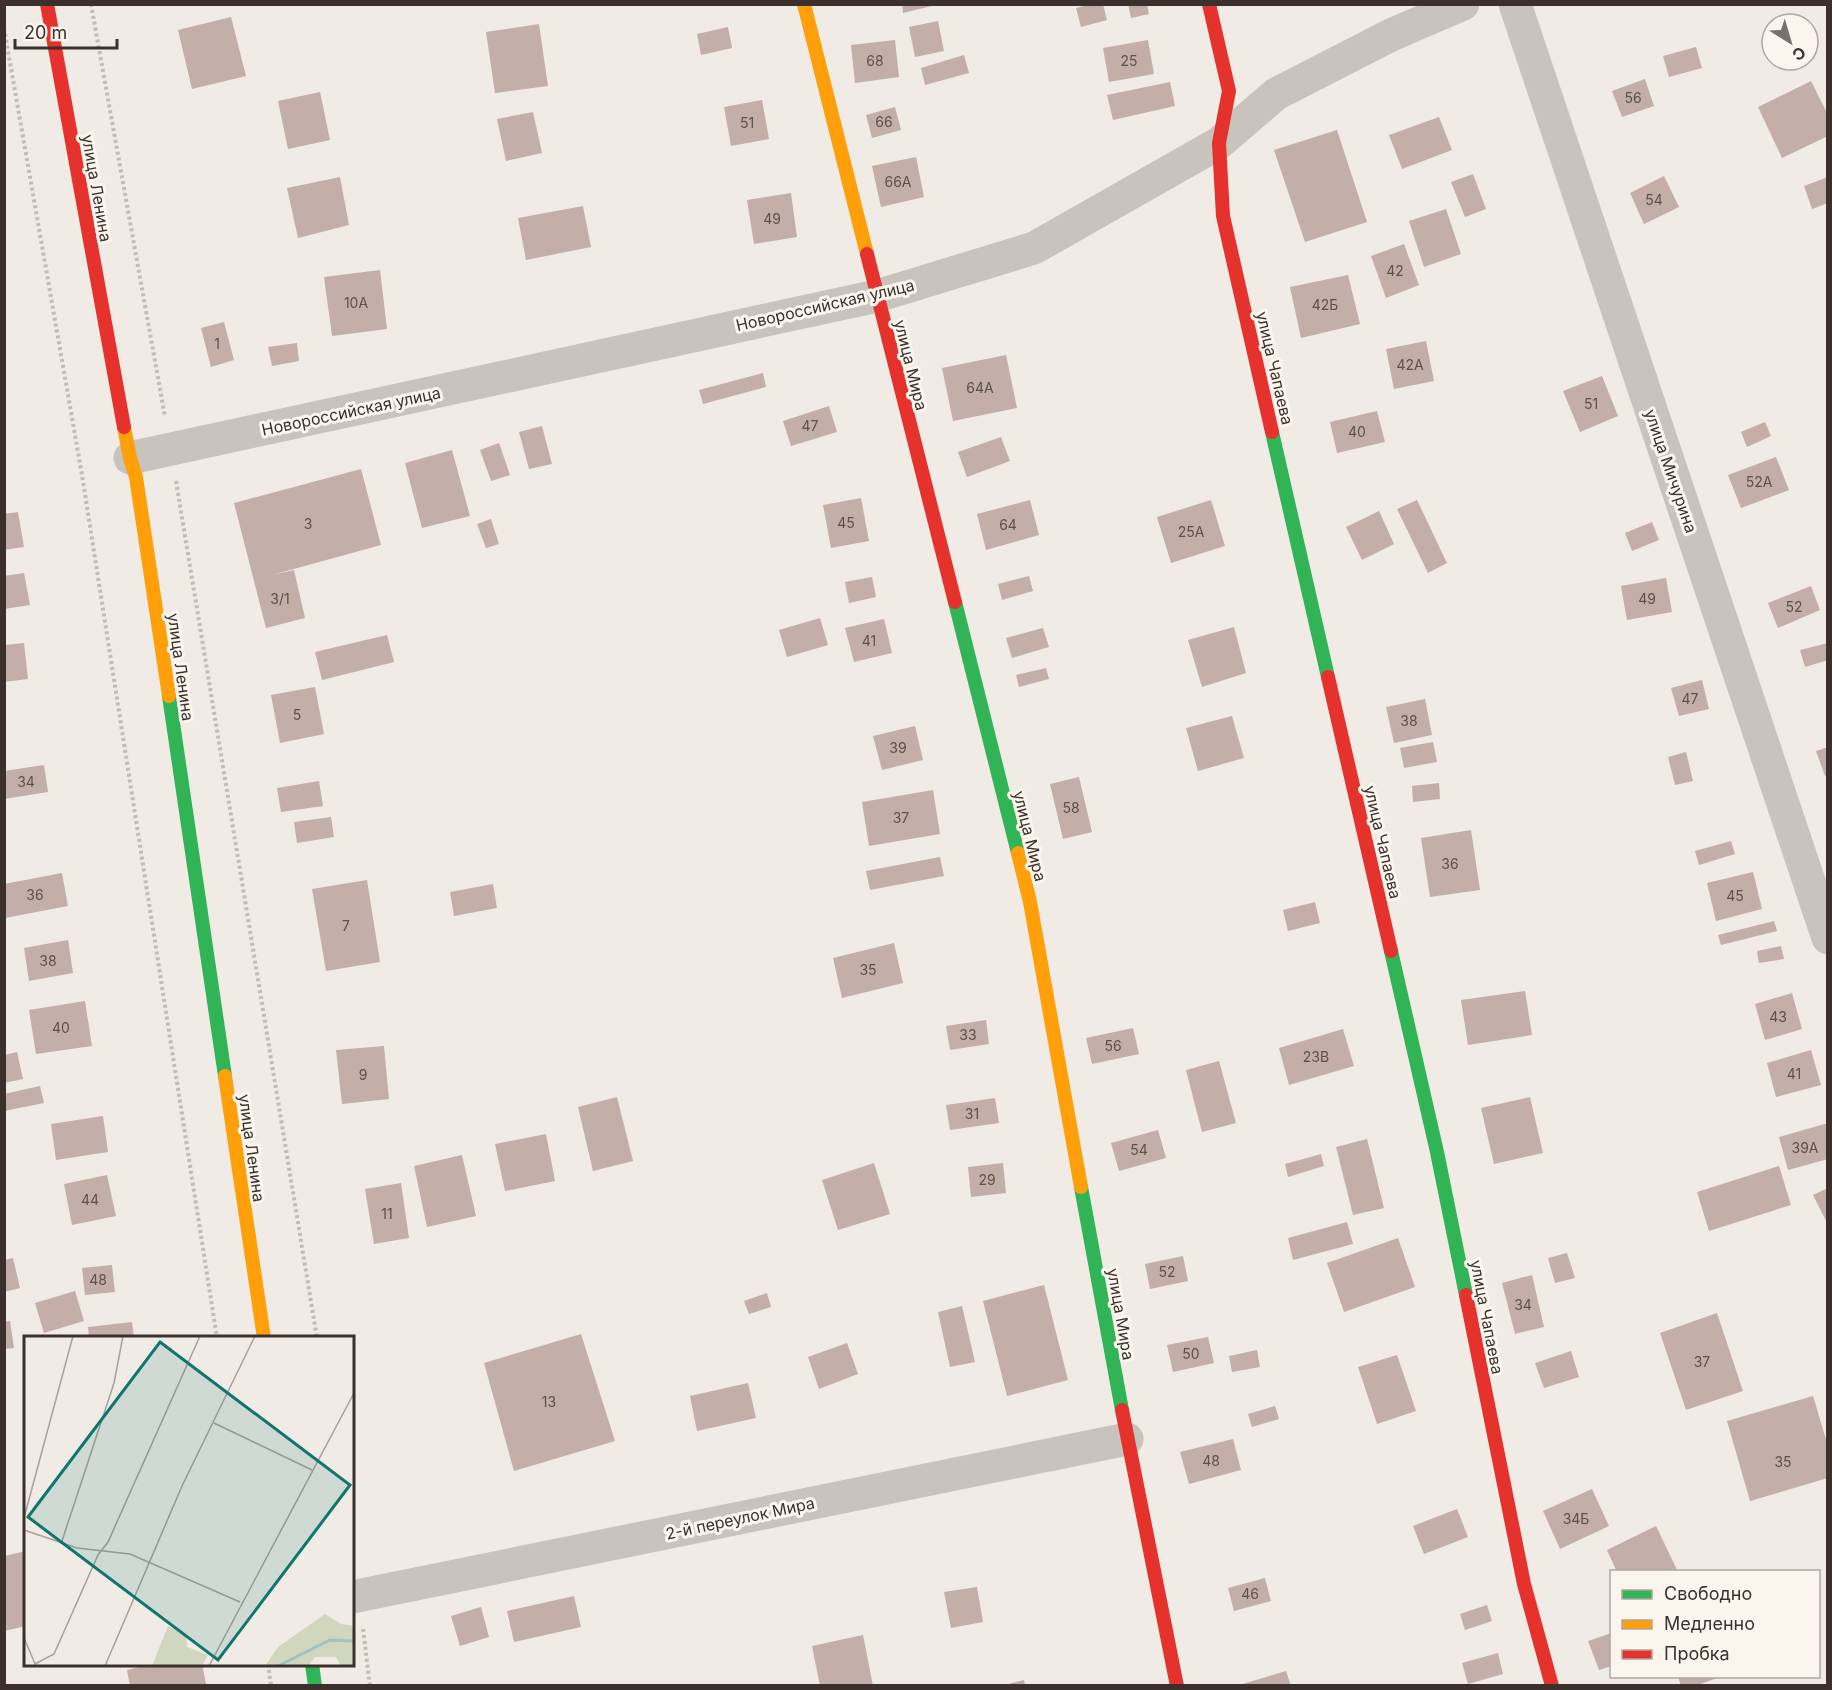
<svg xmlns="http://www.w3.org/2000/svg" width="1832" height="1690" viewBox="0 0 1832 1690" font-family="Inter,sans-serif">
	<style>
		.building { fill: #c3afa7 }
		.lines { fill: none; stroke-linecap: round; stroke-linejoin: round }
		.path { stroke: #c2bbb6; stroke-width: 4; stroke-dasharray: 3 3; stroke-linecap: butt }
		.street { stroke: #c9c3be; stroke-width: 33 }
		.fast { stroke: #30b455; stroke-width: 14 }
		.slow { stroke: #ff9f0a; stroke-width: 14 }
		.jam { stroke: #e5322d; stroke-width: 14 }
		.labels { text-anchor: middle; stroke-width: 6; stroke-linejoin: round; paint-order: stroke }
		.number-label { font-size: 14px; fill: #5d504a }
		.street-label { font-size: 16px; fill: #3b302b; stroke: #fbf5ee }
		.inset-river { fill: none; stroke: #a1c2c1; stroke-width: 3 }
		.inset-road { fill: none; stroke: #a8a09b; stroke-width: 1.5 }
		.view { fill: #0f766e; fill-opacity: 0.15; stroke: #0f766e; stroke-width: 3 }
		.inset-edge { fill: none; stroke: #3b302b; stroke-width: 3 }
	</style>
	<rect width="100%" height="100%" fill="#f0ebe5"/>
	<g class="building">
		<polygon points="902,4 936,4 936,5 903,13"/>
		<polygon points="1092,4 1103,4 1107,20 1081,27 1076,8"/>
		<polygon points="1128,4 1147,4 1149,14 1131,18"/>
		<polygon points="231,17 246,76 192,89 178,30"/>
		<polygon points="938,21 944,51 915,57 909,27"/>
		<polygon points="539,24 548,86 495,93 486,32"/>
		<polygon points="728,27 732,48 701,55 697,34"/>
		<polygon points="895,40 899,77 855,83 851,45"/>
		<polygon points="1148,40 1154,74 1109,82 1103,48"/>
		<polygon points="1696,47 1702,68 1669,77 1663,56"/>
		<polygon points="964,55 969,73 925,85 921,68"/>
		<polygon points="1645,79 1654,106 1622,117 1612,91"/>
		<polygon points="1811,81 1828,115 1828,136 1782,158 1758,107"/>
		<polygon points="1170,82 1175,106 1113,120 1107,95"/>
		<polygon points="320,92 330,140 288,149 278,101"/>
		<polygon points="762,100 769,139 731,146 724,107"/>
		<polygon points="895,107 901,130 872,138 866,115"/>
		<polygon points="533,112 542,153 506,161 497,119"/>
		<polygon points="1439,117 1452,150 1402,169 1389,135"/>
		<polygon points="1337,130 1367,222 1305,242 1274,150"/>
		<polygon points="916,157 924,197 881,207 872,166"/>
		<polygon points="1473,174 1486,209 1465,217 1451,182"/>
		<polygon points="1664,176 1679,207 1644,224 1630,193"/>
		<polygon points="340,177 349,225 298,238 287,188"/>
		<polygon points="1828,177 1828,203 1812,209 1804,186"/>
		<polygon points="791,193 797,237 754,244 747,200"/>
		<polygon points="583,206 591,247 526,260 518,218"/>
		<polygon points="1446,209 1461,254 1424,267 1409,221"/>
		<polygon points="1404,244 1419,285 1386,298 1371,256"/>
		<polygon points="380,270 387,329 332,336 324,277"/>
		<polygon points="1348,275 1360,324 1301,338 1290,287"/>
		<polygon points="224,322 234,360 211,367 201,328"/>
		<polygon points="1426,341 1434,381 1394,389 1386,349"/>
		<polygon points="297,343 299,361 272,366 268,347"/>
		<polygon points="1006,355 1017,408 953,421 942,368"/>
		<polygon points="763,373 766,387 703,404 699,390"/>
		<polygon points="1602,376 1618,416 1580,432 1563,391"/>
		<polygon points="829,406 837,432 791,446 783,421"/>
		<polygon points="1377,411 1385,442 1337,453 1330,422"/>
		<polygon points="1765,422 1771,436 1747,447 1741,432"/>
		<polygon points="542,426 552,464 529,469 519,432"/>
		<polygon points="1001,437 1010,461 967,477 958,452"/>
		<polygon points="499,443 510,475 491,481 480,450"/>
		<polygon points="452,450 470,516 422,528 405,463"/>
		<polygon points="1776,457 1789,490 1741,508 1728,475"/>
		<polygon points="361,469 381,545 272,575 294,570 305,618 266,628 234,503"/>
		<polygon points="861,498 869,541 831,548 823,505"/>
		<polygon points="1030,500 1039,535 986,550 977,514"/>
		<polygon points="1211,500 1225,546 1171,563 1157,517"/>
		<polygon points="1417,500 1447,563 1428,573 1397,509"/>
		<polygon points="1379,511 1394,544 1362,560 1346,527"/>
		<polygon points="18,512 24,547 4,550 4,514"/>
		<polygon points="491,519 499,544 486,548 477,524"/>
		<polygon points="1652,522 1659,540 1632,551 1625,533"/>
		<polygon points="24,573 30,605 4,609 4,576"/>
		<polygon points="1029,576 1033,591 1002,600 998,584"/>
		<polygon points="872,577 876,597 849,603 845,582"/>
		<polygon points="1666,578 1672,612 1627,620 1621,586"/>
		<polygon points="1811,586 1820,610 1778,628 1768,603"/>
		<polygon points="820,618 828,645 787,657 779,630"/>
		<polygon points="884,619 892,653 854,662 845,628"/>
		<polygon points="1234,627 1246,673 1202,687 1188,640"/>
		<polygon points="1043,628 1049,647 1012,658 1006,638"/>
		<polygon points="387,635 394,662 322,680 315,652"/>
		<polygon points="24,643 28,679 4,682 4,645"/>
		<polygon points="1828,643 1828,660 1805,667 1800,650"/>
		<polygon points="1046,668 1049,679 1019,687 1016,675"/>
		<polygon points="1702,680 1709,709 1679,716 1671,688"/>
		<polygon points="315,687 324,734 280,743 271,695"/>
		<polygon points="1425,699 1432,735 1394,743 1386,707"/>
		<polygon points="1232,716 1244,758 1198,771 1186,728"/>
		<polygon points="915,726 923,760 882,770 873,736"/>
		<polygon points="1433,742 1437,762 1404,768 1400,748"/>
		<polygon points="1828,747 1828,775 1825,776 1816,751"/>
		<polygon points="1686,752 1693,781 1675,785 1668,757"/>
		<polygon points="44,765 48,792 4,799 4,771"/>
		<polygon points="1079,777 1092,832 1063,839 1050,784"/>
		<polygon points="319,781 323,806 281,812 277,788"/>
		<polygon points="1439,783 1440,799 1413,802 1412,786"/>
		<polygon points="933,790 940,834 869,846 862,802"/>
		<polygon points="331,817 334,837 297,843 294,822"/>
		<polygon points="1471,830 1480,890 1430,897 1421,838"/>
		<polygon points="1731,841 1735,854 1699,865 1695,851"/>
		<polygon points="940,857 944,876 870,890 866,871"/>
		<polygon points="1753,872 1762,909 1716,921 1707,883"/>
		<polygon points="62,873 68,906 5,918 4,884"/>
		<polygon points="367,880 380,962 326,971 312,889"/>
		<polygon points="493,884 497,908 454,916 450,892"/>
		<polygon points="1315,902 1320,923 1288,931 1283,910"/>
		<polygon points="1774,921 1777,931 1721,945 1718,935"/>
		<polygon points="68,940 73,973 29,981 24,948"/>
		<polygon points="894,943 903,983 842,998 833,958"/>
		<polygon points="1781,946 1784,959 1759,963 1757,951"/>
		<polygon points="1525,991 1532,1035 1468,1045 1461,1000"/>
		<polygon points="1792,993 1802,1029 1765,1040 1755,1004"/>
		<polygon points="85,1001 92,1046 36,1054 29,1010"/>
		<polygon points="986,1020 989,1044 950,1050 946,1026"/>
		<polygon points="1133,1028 1139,1054 1092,1064 1086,1038"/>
		<polygon points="1343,1029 1354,1066 1289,1085 1279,1048"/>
		<polygon points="384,1046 389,1099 342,1104 336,1050"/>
		<polygon points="1811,1050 1821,1085 1776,1097 1767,1063"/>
		<polygon points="17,1052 23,1079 4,1083 4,1055"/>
		<polygon points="1219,1061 1236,1123 1202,1132 1186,1070"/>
		<polygon points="40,1086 44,1103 4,1111 4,1094"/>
		<polygon points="617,1097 633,1161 593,1171 578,1107"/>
		<polygon points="1530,1097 1543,1153 1494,1164 1481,1108"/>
		<polygon points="995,1098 999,1123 950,1130 946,1105"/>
		<polygon points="103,1116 108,1152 56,1160 51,1124"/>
		<polygon points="1828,1123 1828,1159 1788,1170 1779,1137"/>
		<polygon points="1158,1130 1166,1158 1119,1171 1111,1143"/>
		<polygon points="546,1134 555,1181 505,1191 495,1144"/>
		<polygon points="1367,1139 1384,1208 1353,1215 1336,1147"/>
		<polygon points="1321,1154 1324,1166 1288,1177 1285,1164"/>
		<polygon points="462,1155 476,1216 427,1227 414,1166"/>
		<polygon points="874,1163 890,1214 838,1230 822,1180"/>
		<polygon points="1003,1163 1006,1193 971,1197 968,1167"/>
		<polygon points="1779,1166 1791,1205 1709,1231 1697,1192"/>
		<polygon points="107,1175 116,1216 72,1225 64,1184"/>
		<polygon points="401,1183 409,1238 374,1244 365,1189"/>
		<polygon points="1828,1188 1828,1225 1813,1195"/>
		<polygon points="1347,1222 1353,1244 1293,1260 1288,1238"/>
		<polygon points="1398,1238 1415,1287 1344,1312 1327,1263"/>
		<polygon points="1567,1253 1575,1278 1555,1283 1548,1258"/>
		<polygon points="1183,1256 1188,1281 1150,1289 1145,1264"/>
		<polygon points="13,1258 20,1288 4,1292 4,1260"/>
		<polygon points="112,1265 115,1292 85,1295 82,1268"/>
		<polygon points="1532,1275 1544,1327 1515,1334 1502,1283"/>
		<polygon points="1044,1285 1068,1380 1007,1396 983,1301"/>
		<polygon points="75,1291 84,1321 44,1333 35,1303"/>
		<polygon points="767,1293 771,1307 749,1314 744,1301"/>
		<polygon points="962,1306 975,1362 950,1367 938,1312"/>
		<polygon points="1717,1313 1743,1391 1686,1410 1660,1333"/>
		<polygon points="10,1321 14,1348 4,1349 4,1322"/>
		<polygon points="132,1322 134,1338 89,1338 88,1327"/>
		<polygon points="581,1334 615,1441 514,1471 484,1363"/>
		<polygon points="1208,1337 1214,1363 1173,1372 1167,1345"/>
		<polygon points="847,1343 858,1374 819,1389 808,1357"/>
		<polygon points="1257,1350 1260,1367 1232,1372 1229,1356"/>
		<polygon points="1571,1351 1579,1377 1544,1388 1535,1363"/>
		<polygon points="1397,1355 1416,1411 1377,1424 1358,1367"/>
		<polygon points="748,1383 756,1418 697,1431 690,1396"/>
		<polygon points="1813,1396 1828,1446 1828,1478 1750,1501 1727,1421"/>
		<polygon points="1275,1406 1279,1419 1252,1427 1248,1414"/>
		<polygon points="1233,1439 1241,1470 1189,1484 1180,1452"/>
		<polygon points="1592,1489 1609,1526 1560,1549 1543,1511"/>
		<polygon points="1457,1509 1468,1537 1424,1554 1413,1526"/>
		<polygon points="1656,1526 1678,1572 1617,1572 1607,1550"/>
		<polygon points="26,1551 26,1626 4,1631 4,1556"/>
		<polygon points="1265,1578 1271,1601 1234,1611 1228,1588"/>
		<polygon points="977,1587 983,1622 951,1628 944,1592"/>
		<polygon points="574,1596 581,1627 514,1642 507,1611"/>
		<polygon points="1487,1605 1492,1621 1465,1630 1460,1614"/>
		<polygon points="481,1607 489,1637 460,1646 451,1616"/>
		<polygon points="1612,1633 1612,1666 1599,1670 1588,1641"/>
		<polygon points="863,1635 873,1686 820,1686 812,1646"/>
		<polygon points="1498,1653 1503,1674 1468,1684 1462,1663"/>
		<polygon points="151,1664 202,1664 206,1684 197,1686 130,1686 127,1670"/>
		<polygon points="1286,1671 1291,1686 1239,1686 1239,1685"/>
		<polygon points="1678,1676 1720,1676 1720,1677 1695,1686 1681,1686"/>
		<polygon points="1024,1680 1025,1686 1004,1686 1004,1685"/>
	</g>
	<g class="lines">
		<g class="path">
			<polyline points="91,4 165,417"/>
			<polyline points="4,28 82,475 217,1338"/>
			<polyline points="176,481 317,1338"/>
			<polyline points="363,1629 370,1686"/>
			<polyline points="268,1664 271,1686"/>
		</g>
		<g class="street">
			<polyline points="1515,4 1828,938"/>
			<polyline points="130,458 877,296 1034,248 1219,143 1276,94 1391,35 1463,4"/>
			<polyline points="352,1597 1127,1439"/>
		</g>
		<g class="fast">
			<polyline points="1272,432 1328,677"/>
			<polyline points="955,602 1018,853"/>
			<polyline points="169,696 225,1076"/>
			<polyline points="1391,951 1437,1152 1466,1295"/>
			<polyline points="1081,1187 1122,1410"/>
			<polyline points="312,1664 315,1686"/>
		</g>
		<g class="slow">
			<polyline points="804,4 867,254"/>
			<polyline points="124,427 130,458 136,477 169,696"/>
			<polyline points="1018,853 1030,902 1081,1187"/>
			<polyline points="225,1076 264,1338"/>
		</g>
		<g class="jam">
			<polyline points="47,4 124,427"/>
			<polyline points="1209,4 1229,91 1219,143 1223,216 1272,432"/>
			<polyline points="867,254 955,602"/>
			<polyline points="1328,677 1391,951"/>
			<polyline points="1466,1295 1524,1584 1552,1686"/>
			<polyline points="1122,1410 1177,1686"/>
		</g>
	</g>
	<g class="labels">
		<g class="number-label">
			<text x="875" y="66">68</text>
			<text x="1129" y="66">25</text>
			<text x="1633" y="103">56</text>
			<text x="884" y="127">66</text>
			<text x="747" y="128">51</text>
			<text x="898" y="187">66А</text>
			<text x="1654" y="205">54</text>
			<text x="772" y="224">49</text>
			<text x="1395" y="276">42</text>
			<text x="356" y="308">10А</text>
			<text x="1325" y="310">42Б</text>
			<text x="217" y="349">1</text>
			<text x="1410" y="370">42А</text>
			<text x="980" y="393">64А</text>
			<text x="1591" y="409">51</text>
			<text x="810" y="431">47</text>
			<text x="1357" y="437">40</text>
			<text x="1759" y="487">52А</text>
			<text x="846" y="528">45</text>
			<text x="308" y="529">3</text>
			<text x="1008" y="530">64</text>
			<text x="1191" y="537">25А</text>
			<text x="280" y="604">3/1</text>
			<text x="1647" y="604">49</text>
			<text x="1794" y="612">52</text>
			<text x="869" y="646">41</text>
			<text x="1690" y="704">47</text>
			<text x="297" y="720">5</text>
			<text x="1409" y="726">38</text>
			<text x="898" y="753">39</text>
			<text x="26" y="787">34</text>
			<text x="1071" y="813">58</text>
			<text x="901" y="823">37</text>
			<text x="1450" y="869">36</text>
			<text x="35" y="900">36</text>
			<text x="1735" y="901">45</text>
			<text x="346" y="931">7</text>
			<text x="48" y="966">38</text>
			<text x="868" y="975">35</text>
			<text x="1778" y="1022">43</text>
			<text x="61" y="1033">40</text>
			<text x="968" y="1040">33</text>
			<text x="1113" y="1051">56</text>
			<text x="1316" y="1062">23В</text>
			<text x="1794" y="1079">41</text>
			<text x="363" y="1080">9</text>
			<text x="972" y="1119">31</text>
			<text x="1805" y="1153">39А</text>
			<text x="1139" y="1155">54</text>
			<text x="987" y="1185">29</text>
			<text x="90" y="1205">44</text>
			<text x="387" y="1219">11</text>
			<text x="1167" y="1277">52</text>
			<text x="98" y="1285">48</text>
			<text x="1523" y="1310">34</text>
			<text x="1191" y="1359">50</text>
			<text x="1702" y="1367">37</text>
			<text x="549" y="1407">13</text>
			<text x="1211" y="1466">48</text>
			<text x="1783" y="1467">35</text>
			<text x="1576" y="1524">34Б</text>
			<text x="1250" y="1599">46</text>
		</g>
		<g class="street-label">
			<text transform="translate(97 188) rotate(80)" y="6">улица Ленина</text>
			<text transform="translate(825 305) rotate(-13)" y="6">Новороссийская улица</text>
			<text transform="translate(911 365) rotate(76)" y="6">улица Мира</text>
			<text transform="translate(1275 368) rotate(77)" y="6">улица Чапаева</text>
			<text transform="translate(351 411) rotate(-12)" y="6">Новороссийская улица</text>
			<text transform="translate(1671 471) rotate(71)" y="6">улица Мичурина</text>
			<text transform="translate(181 667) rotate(82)" y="6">улица Ленина</text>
			<text transform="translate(1030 836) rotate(76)" y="6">улица Мира</text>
			<text transform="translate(1383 842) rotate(77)" y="6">улица Чапаева</text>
			<text transform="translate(252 1148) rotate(82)" y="6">улица Ленина</text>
			<text transform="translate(1121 1314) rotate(80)" y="6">улица Мира</text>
			<text transform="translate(1487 1317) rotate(79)" y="6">улица Чапаева</text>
			<text transform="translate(740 1518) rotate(-12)" y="6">2-й переулок Мира</text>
		</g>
	</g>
	<g transform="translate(24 1336)">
		<rect width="330" height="330" fill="#f0ebe5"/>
		<path d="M301 278 317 288 330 290V330H317L312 321H291L284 330H241L254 311ZM144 290 162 300 163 311 184 319 178 330H128Z" fill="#d1d6bf"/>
		<path class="inset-river" d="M254 330 306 304 330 305"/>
		<path class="inset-road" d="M190 87 288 134M0 182 49 0M0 194 53 212 106 218 216 266M37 208 90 47 99 0M0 302 12 330M11 328 30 318 74 219 84 206 176 0M81 330 158 150 231 0M185 330 330 57"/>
		<path class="view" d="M136 6 326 149 194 324 4 181Z"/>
		<rect width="330" height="330" class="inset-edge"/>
	</g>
	<rect width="1832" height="1690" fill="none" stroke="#3b302b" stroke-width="12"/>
	<rect x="1610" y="1570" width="210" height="108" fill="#fbf5ee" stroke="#aea6a0" stroke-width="1.5"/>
	<rect x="1622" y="1590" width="30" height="9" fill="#30b455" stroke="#aea6a0" stroke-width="1.5"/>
	<text x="1664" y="1600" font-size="18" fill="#3b302b">Свободно</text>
	<rect x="1622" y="1620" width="30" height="9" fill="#ff9f0a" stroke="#aea6a0" stroke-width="1.5"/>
	<text x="1664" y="1630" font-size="18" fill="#3b302b">Медленно</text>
	<rect x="1622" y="1650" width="30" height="9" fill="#e5322d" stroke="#aea6a0" stroke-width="1.5"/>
	<text x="1664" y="1660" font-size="18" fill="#3b302b">Пробка</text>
	<g transform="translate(1790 42) rotate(143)"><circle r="28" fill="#fbf5ee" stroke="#aea6a0" stroke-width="1.5"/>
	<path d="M0-4.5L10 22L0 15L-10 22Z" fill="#7a716c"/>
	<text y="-9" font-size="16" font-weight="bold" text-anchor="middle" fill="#3b302b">С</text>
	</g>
	<path d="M15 39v9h102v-9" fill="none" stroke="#3b302b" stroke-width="3"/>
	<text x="24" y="39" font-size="18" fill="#3b302b" stroke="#fbf5ee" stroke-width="4.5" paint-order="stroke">20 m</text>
</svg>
